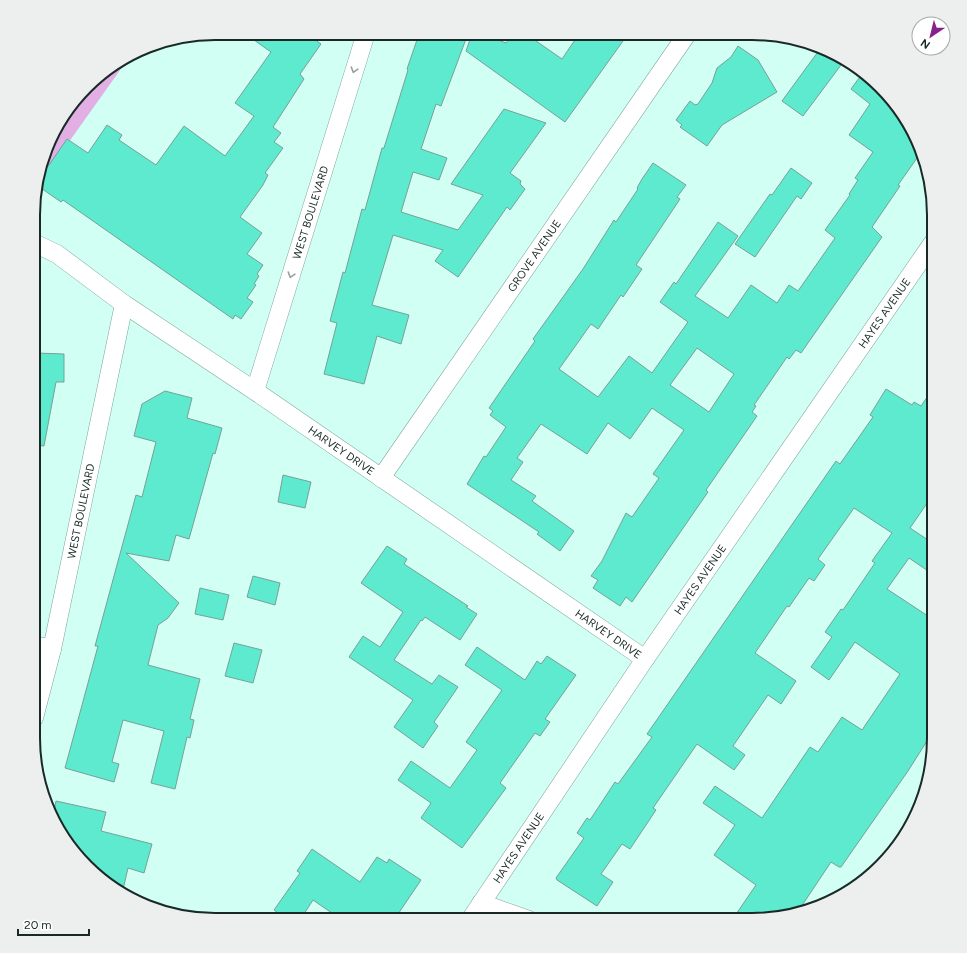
<svg xmlns="http://www.w3.org/2000/svg" width="967" height="953" viewBox="0 0 967 953" font-family="Figtree,sans-serif">
	<style>
		.green { fill: #e1afe3 }
		.building { fill: #5deace; stroke: #77a197; fill-rule: evenodd }
		.lines { fill: none; stroke-linecap: round; stroke-linejoin: round }
		.minor-casing { stroke: #7da79d; stroke-width: 19 }
		.minor { stroke: #fff; stroke-width: 18 }
		.oneway { stroke: #989f9d }
		.labels { text-anchor: middle; stroke-width: 4; stroke-linejoin: round; paint-order: stroke }
		.street-label { font-size: 11px; fill: #192a26; stroke: #fff }
		.rim { fill: none; stroke: #192a26; stroke-width: 2 }
	</style>
	<rect width="100%" height="100%" fill="#d2fff3"/>
	<polygon class="green" points="128,59 36,188 36,179 57,124 95,78"/>
	<g class="building">
		<polygon points="244,33 306,33 321,44 300,74 304,79 273,127 281,133 274,142 283,148 265,173 268,175 263,185 240,217 262,233 247,254 263,265 257,274 259,276 254,284 256,285 247,298 253,302 241,319 235,315 233,319 63,200 61,202 38,186 43,180 40,178 67,139 88,153 107,125 122,135 119,140 156,165 184,126 225,156 254,116 235,103 271,52"/>
		<polygon points="419,34 452,34 466,39 441,106 436,104 421,149 447,158 439,180 413,172 401,212 458,230 483,195 451,184 504,109 546,123 510,173 521,181 520,184 525,189 510,210 507,207 458,277 435,261 443,250 393,235 372,305 409,315 401,344 377,336 364,384 324,374 337,323 330,321 343,272 345,273 362,209 365,210 382,148 384,148 408,70 407,69"/>
		<polygon points="472,34 482,34 506,43 513,34 526,34 562,59 579,34 628,34 565,122 466,51"/>
		<polygon points="738,46 758,60 777,92 722,125 707,146 680,127 682,125 676,120 690,101 695,105 698,104 712,83 717,68 731,57"/>
		<polygon points="820,49 841,65 803,116 782,101"/>
		<path d="M862 74 897 104 922 151 898 185 900 186 872 227 882 237 801 353 796 350 789 359 787 357 754 405 756 406 752 412 757 416 706 490 708 492 632 602 626 597 620 606 593 588 598 580 591 576 602 561 626 513 632 517 659 478 653 474 684 430 652 408 630 439 608 423 587 454 541 424 517 458 523 462 511 480 536 496 532 501 574 531 560 551 537 534 539 532 467 484 484 456 486 457 506 427 490 415 493 411 489 408 535 341 533 339 583 269 614 220 616 222 638 189 637 188 642 179 653 163 686 185 677 197 680 199 636 265 642 269 623 297 621 295 598 329 591 324 559 369 598 397 629 356 652 373 688 322 660 302 674 282 676 284 718 222 738 236 695 296 728 318 751 285 777 303 789 285 798 291 835 238 825 230 850 195 849 194 858 180 855 178 873 152 849 135 870 104 851 89ZM697 348 734 374 709 412 670 385Z"/>
		<polygon points="791,168 812,183 801,199 797,196 755,257 735,244 770,194 772,195"/>
		<polygon points="36,353 64,354 64,382 56,382 44,446 35,445"/>
		<polygon points="934,387 934,493 910,528 934,544 934,575 909,558 887,589 934,620 934,730 908,771 841,867 839,867 831,862 797,913 764,920 732,920 756,885 714,855 735,825 703,803 715,786 762,818 810,747 818,752 842,717 862,730 900,674 855,642 829,680 811,667 832,637 825,632 841,609 843,610 875,563 872,561 892,533 854,508 818,559 825,565 814,581 809,578 789,607 787,606 755,653 796,681 781,704 768,695 733,746 745,755 734,770 697,744 653,808 656,810 630,849 622,844 601,874 613,882 597,906 557,880 556,878 584,838 577,833 587,818 590,820 615,782 618,784 652,737 647,734 836,461 840,464 873,417 870,415 886,389 912,405 914,402 921,406"/>
		<polygon points="165,391 192,398 187,418 222,428 215,454 213,453 189,539 176,535 169,561 126,553 179,603 168,618 158,625 148,665 200,679 190,719 194,720 190,738 187,737 175,789 151,783 164,731 123,720 112,762 119,764 114,782 65,768 98,646 95,646 136,495 142,497 156,442 134,436 142,404"/>
		<polygon points="283,475 311,482 305,508 278,502"/>
		<polygon points="387,546 407,559 404,564 468,606 466,607 477,614 460,640 425,617 422,621 421,620 394,660 432,684 439,675 458,687 434,722 438,726 423,748 394,727 413,700 349,657 363,636 380,647 403,612 361,583"/>
		<polygon points="253,576 280,583 275,605 247,597"/>
		<polygon points="200,588 229,595 223,620 195,614"/>
		<polygon points="234,643 262,650 253,683 225,676"/>
		<polygon points="477,647 525,680 537,661 541,664 547,656 576,675 545,719 550,722 540,736 535,733 500,783 506,788 462,848 421,818 431,803 398,780 411,761 450,788 477,750 466,742 502,690 465,665"/>
		<polygon points="56,801 106,812 101,831 152,844 144,873 128,868 122,894 70,849 53,816"/>
		<polygon points="312,849 360,882 377,857 387,863 389,859 421,880 394,920 342,920 313,900 300,920 288,920 274,910 300,873 297,871"/>
	</g>
	<g class="lines">
		<g class="minor-casing">
			<g id="minor">
				<path id="s1" d="M36 244 57 254 124 304 255 391 645 659"/>
				<path id="s2" d="M255 391 366 33"/>
				<path id="s3" d="M381 478 687 34"/>
				<polyline points="34,645 52,649"/>
				<path id="s4" d="M34 718 52 649 124 304"/>
				<polyline points="481,903 529,920"/>
				<path id="s5" d="M470 920 645 659 934 241"/>
			</g>
		</g>
		<use href="#minor" class="minor"/>
	</g>
	<defs><path id="oneway-chevron" d="M-2-3.5L2.5 0L-2 3.5" fill="none" stroke-width="1.6" stroke-linecap="round" stroke-linejoin="round"/></defs>
	<g class="oneway">
		<use href="#oneway-chevron" transform="translate(354 70) rotate(107)"/>
		<use href="#oneway-chevron" transform="translate(291 275) rotate(107)"/>
	</g>
	<g class="labels">
		<g class="street-label">
			<text dy="4" stroke="none"><textPath href="#s2" startOffset="187">WEST BOULEVARD</textPath></text>
			<text dy="4" stroke="none"><textPath href="#s3" startOffset="270">GROVE AVENUE</textPath></text>
			<text dy="4" stroke="none"><textPath href="#s5" startOffset="735">HAYES AVENUE</textPath></text>
			<text dy="4" stroke="none"><textPath href="#s1" startOffset="369">HARVEY DRIVE</textPath></text>
			<text dy="4" stroke="none"><textPath href="#s4" startOffset="212">WEST BOULEVARD</textPath></text>
			<text dy="4" stroke="none"><textPath href="#s5" startOffset="411">HAYES AVENUE</textPath></text>
			<text dy="4" stroke="none"><textPath href="#s1" startOffset="693">HARVEY DRIVE</textPath></text>
			<text dy="4" stroke="none"><textPath href="#s5" startOffset="87">HAYES AVENUE</textPath></text>
		</g>
	</g>
	<path d="M0 0H967V953H0ZM215 40H752A175 175 0 0 1 927 215V738A175 175 0 0 1 752 913H215A175 175 0 0 1 40 738V215A175 175 0 0 1 215 40Z" fill="#edeeee" fill-rule="evenodd"/>
	<path class="rim" d="M215 40H752A175 175 0 0 1 927 215V738A175 175 0 0 1 752 913H215A175 175 0 0 1 40 738V215A175 175 0 0 1 215 40Z"/>
	<g transform="translate(931 36) rotate(215)"><circle r="19" fill="#ffffff" stroke="#a3aaa8"/>
	<path d="M0-3L7 15L0 10L-7 15Z" fill="#85228b"/>
	<text y="-6" font-size="11" font-weight="bold" text-anchor="middle" fill="#192a26">N</text>
	</g>
	<path d="M18 929v6h71v-6" fill="none" stroke="#192a26" stroke-width="2"/>
	<text x="24" y="929" font-size="12" fill="#192a26" stroke="#ffffff" stroke-width="3" paint-order="stroke">20 m</text>
</svg>
